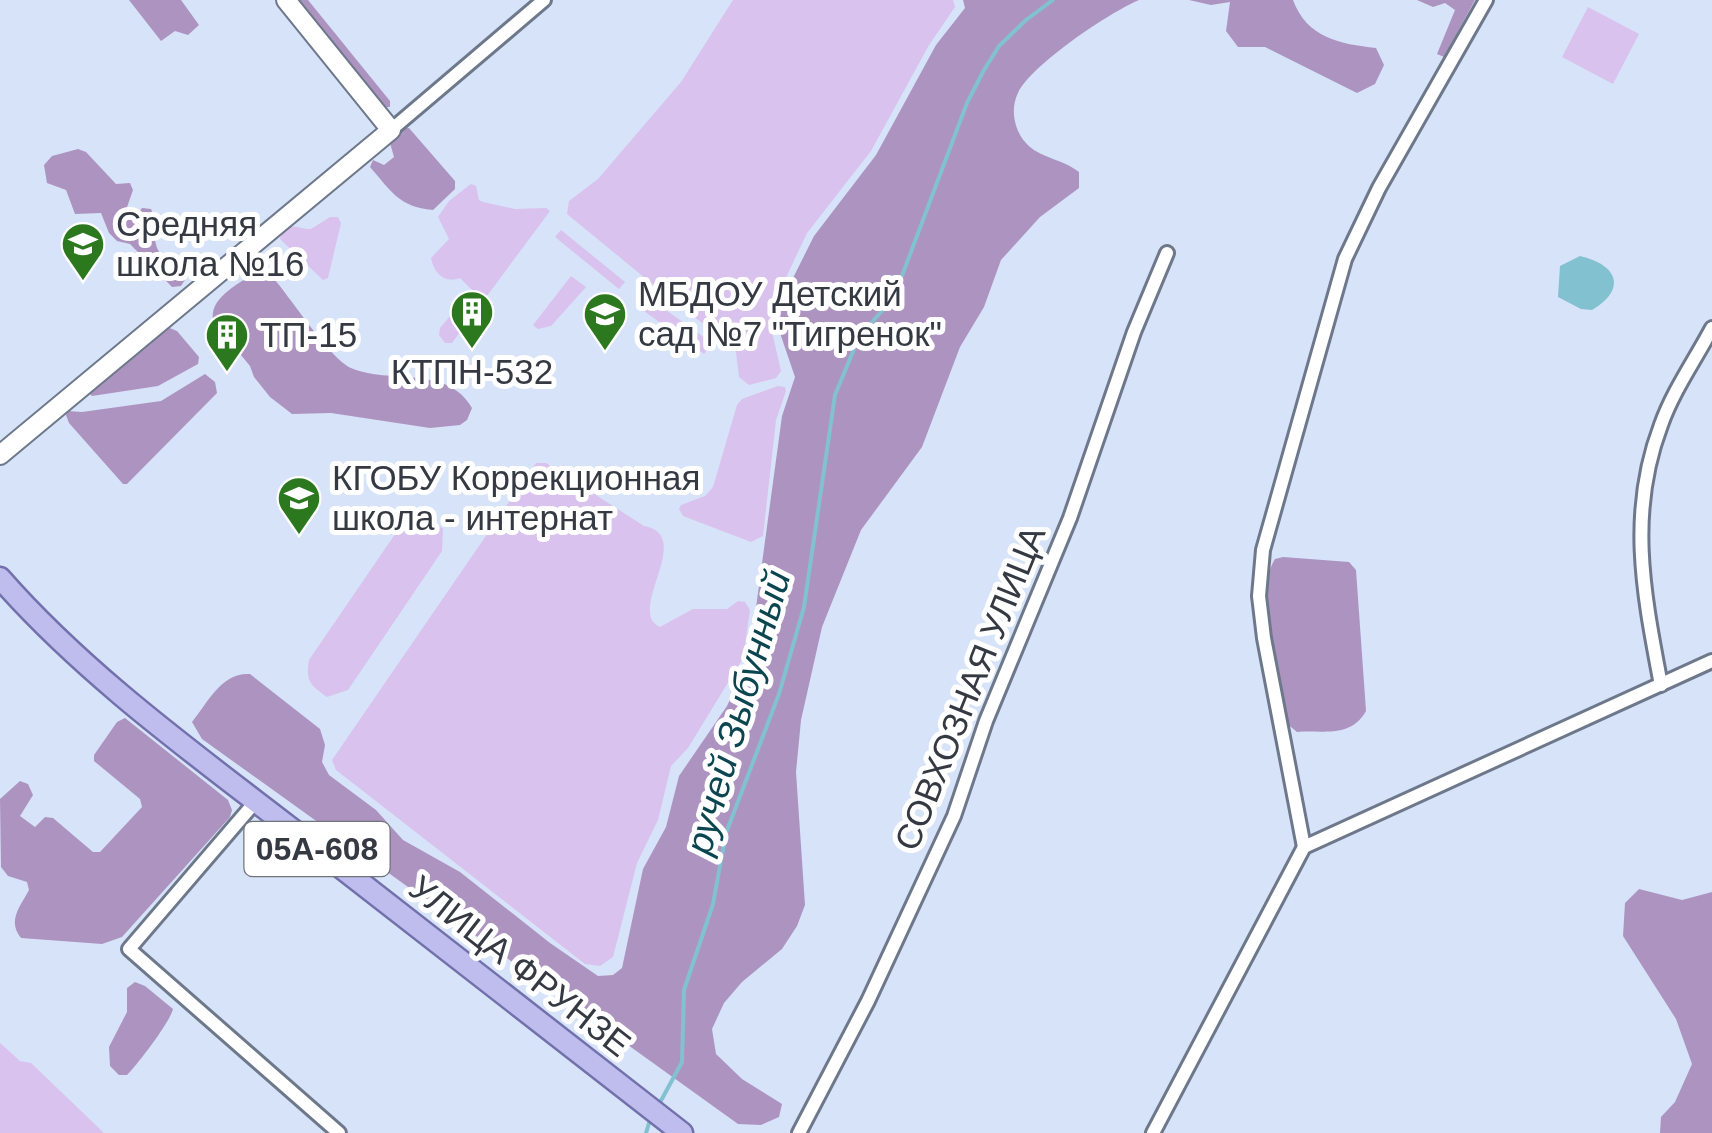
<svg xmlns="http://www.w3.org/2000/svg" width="1712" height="1133" viewBox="0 0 1712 1133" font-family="Arial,sans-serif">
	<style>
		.green { fill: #d9c2ed }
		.forest { fill: #ad94c0 }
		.water { fill: #82c1cf }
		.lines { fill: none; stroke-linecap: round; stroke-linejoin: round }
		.stream { stroke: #82c1cf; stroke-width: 4 }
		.minor-casing { stroke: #6d788b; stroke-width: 18 }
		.secondary-casing { stroke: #6d788b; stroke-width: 22 }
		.primary-casing { stroke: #7371ab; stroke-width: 25 }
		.minor { stroke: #fff; stroke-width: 12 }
		.secondary { stroke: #fff; stroke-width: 18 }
		.primary { stroke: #bfbcee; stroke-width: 20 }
		.labels { text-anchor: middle; stroke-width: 10; stroke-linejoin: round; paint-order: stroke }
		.shield { fill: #fff; stroke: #72747b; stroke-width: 2.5 }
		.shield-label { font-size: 32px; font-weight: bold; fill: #353942 }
		.poi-label { font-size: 35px; fill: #353942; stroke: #fff; text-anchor: start }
		.street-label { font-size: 35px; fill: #353942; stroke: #fff }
		.water-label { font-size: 38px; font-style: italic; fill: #0b4550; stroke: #fff }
	</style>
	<rect width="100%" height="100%" fill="#d7e3f9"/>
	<g class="green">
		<polygon points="733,0 953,0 955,7 929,45 871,151 807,233 774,303 773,336 781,371 776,378 749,385 739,377 736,352 727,340 684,310 567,214 569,201 598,179 681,82"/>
		<polygon points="1588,7 1639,34 1613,84 1562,57"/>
		<path d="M471 184 476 186 479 200 483 202 515 209 546 208 550 211 452 343H445L439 335 440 328 472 290 460 278C444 284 434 273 431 258L449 239 438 217 449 201Z"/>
		<path d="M330 217H338L341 223 328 278 323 280 280 239 282 231C295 222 297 229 311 229Z"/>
		<polygon points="561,230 625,282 619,289 555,237"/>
		<polygon points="571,276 586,287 551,326 538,329 533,325"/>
		<polygon points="645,295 712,343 704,354 637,306"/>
		<polygon points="778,386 785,387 786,391 776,420 763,536 751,542 683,516 679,509 681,505 705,496 713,487 737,405 742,399"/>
		<path d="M536 463H546L644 526C696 535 625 612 660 627L693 609H727L738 601 745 602 750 610 743 658 688 748 671 766 658 820 637 863 613 957 600 966 585 964 336 770 332 760Z"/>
		<path d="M420 514 427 515 443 529 442 551 348 690 327 697C311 686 305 681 309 660L402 524Z"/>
		<polygon points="0,1043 20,1061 31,1063 104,1133 0,1133"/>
	</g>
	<g class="forest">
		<polygon points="129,0 181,0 199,25 188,35 175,31 161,41"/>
		<polygon points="295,0 308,0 390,101 390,107 383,107"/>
		<path d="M963 0H1139C1110 12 1031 65 1018 93 1010 109 1014 130 1026 143 1039 158 1063 159 1079 172V188L1040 217 1001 260 984 307 960 347 922 447 861 530 822 627 801 720 796 772 805 905 797 926 782 949 742 982 724 1003 712 1029 716 1054 742 1079 782 1104 779 1117 761 1125 738 1124 202 739 192 722C208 702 222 672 250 674L320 729 325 745 322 762 329 775 376 810 403 840 460 872 550 943 598 976 613 975 622 968 643 869 666 827 679 776 727 706 749 659 782 416 795 377 780 333 781 302 814 236 876 155 936 45 965 8Z"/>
		<path d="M1189 0H1293C1307 38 1340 44 1376 48L1384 65 1375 84 1357 93 1265 47H1238L1226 31 1230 2 1211 5Z"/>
		<polygon points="1417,0 1475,0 1444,57 1437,54 1455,10 1445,3 1433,7"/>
		<path d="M404 128H409L455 181V189L433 210C399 207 391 191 370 167L373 160 384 165 394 157 390 143Z"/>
		<path d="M78 149 86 152 116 184 130 183 133 190 126 210 131 216 135 217 142 208 151 209C158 225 152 237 158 250 165 265 180 264 188 275L181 286 172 287 130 244 117 241 109 233 101 213 75 214 66 190 47 183 44 165 52 156Z"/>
		<path d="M257 271 270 274C289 295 329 358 351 368 390 385 447 364 472 408L467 420 460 425 430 428 331 413 292 414 270 397 254 377 250 366 213 321C209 297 239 284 257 271Z"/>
		<polygon points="167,327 177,331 199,357 198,364 158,386 92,396 90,394 90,390"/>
		<polygon points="205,374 215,382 217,393 127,484 123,484 69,423 66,415 68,411 82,412 161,401"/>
		<path d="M1283 557 1349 562 1356 570 1366 711C1351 738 1324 730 1297 732L1285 722C1279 682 1253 594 1275 559Z"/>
		<path d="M125 718 228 800 232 810 230 817 122 937 102 944 21 938C7 921 20 907 29 890L27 882 8 876 1 867 0 799 20 781 28 784 33 795 20 816 35 827 45 817 53 818 93 852H100L142 807 140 799 94 761V755L117 722Z"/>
		<polygon points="1639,889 1682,900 1712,892 1712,1133 1660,1133 1661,1117 1675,1102 1692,1064 1676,1019 1623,936 1625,903"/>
		<path d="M135 982 145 986 173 1009C170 1022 138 1064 127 1075H119L110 1066 109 1047 127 1012V988Z"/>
	</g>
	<path class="water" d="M1580 256C1618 265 1627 289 1592 310L1581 309 1558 297 1560 266Z"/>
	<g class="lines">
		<g class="stream">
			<polyline points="657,1108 682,1062 684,990 713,904 726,833 779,694 804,607 835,395 859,337 894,297 967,103 984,70 999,46 1026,20 1053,0"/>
			<polyline points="646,1133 650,1120"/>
		</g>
		<g class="minor-casing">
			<g id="minor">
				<polyline points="391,130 544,0"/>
				<path d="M1661 685C1644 595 1627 514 1661 425 1673 391 1695 360 1712 328"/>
				<polyline points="256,801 129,949 339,1133"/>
				<polyline points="1304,847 1264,638 1259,596 1263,550 1345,259 1379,188 1486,0"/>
				<polyline points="799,1133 868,1001 954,816 986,721 1070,518 1134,332 1167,253"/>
				<polyline points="1153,1133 1304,847 1712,661"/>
			</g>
		</g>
		<g class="secondary-casing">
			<polyline id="secondary" points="0,455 391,130 286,0"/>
		</g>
		<g class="primary-casing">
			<path id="primary" d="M0 578C84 674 192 752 293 830 422 931 552 1032 682 1133"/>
		</g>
		<use href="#minor" class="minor"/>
		<use href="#secondary" class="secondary"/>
		<use href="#primary" class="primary"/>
	</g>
	<defs>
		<g id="school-pin" transform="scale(2.25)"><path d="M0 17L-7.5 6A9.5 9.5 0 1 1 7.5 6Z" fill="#2c781e" stroke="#fff"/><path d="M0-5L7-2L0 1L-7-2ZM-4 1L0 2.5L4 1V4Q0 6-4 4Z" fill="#fff"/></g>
		<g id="building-pin" transform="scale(2.25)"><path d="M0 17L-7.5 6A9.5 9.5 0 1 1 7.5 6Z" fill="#2c781e" stroke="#fff"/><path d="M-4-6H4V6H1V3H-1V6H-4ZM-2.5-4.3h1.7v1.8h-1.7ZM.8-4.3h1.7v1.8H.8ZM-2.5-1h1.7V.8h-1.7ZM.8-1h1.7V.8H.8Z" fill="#fff"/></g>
	</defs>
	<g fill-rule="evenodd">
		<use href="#school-pin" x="83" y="244"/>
		<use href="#building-pin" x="472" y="312"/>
		<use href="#school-pin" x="605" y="314"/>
		<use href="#building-pin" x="227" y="335"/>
		<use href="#school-pin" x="299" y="498"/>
	</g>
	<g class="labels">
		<rect class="shield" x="244.5" y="822" width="145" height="54" rx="8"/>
		<g class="shield-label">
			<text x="317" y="860">05А-608</text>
		</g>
		<g class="poi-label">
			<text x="116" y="236">Средняя<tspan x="116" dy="40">школа №16</tspan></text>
			<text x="638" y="306">МБДОУ Детский<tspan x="638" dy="40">сад №7 "Тигренок"</tspan></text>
			<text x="260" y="347">ТП-15</text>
			<text x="472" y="384" text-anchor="middle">КТПН-532</text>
			<text x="332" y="490">КГОБУ Коррекционная<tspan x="332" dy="40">школа - интернат</tspan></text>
		</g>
		<g class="street-label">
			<text transform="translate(970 688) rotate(-68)" y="12">СОВХОЗНАЯ УЛИЦА</text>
			<text transform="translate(520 966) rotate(38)" y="12">УЛИЦА ФРУНЗЕ</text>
		</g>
		<g class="water-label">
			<text transform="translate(738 712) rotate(-74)" y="13">ручей Зыбунный</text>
		</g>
	</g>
</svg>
